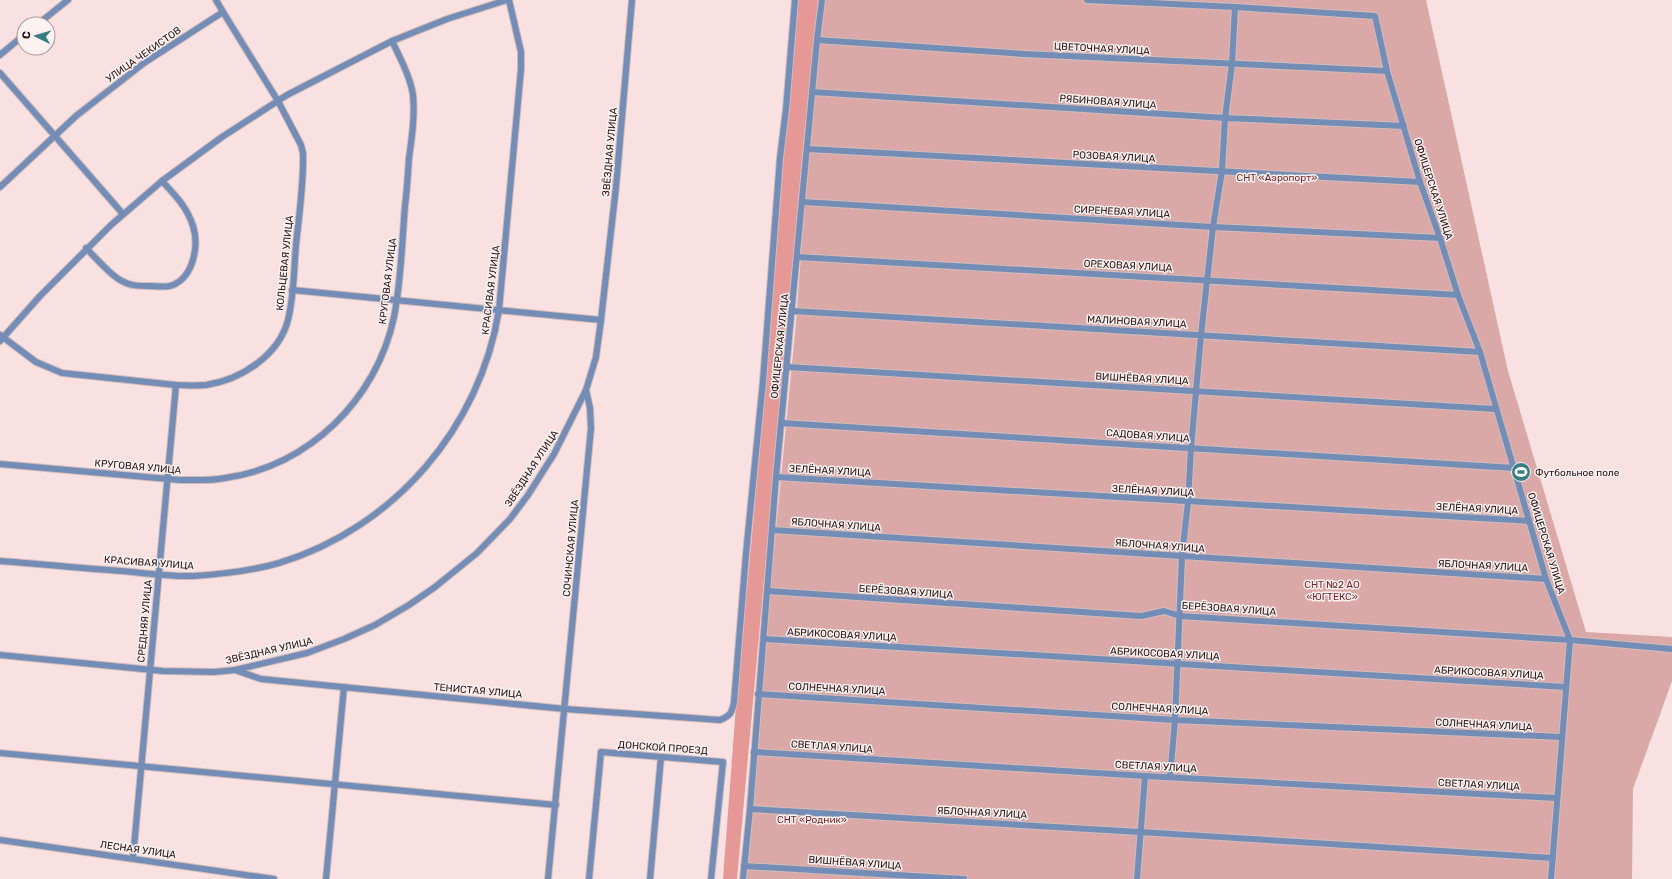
<svg xmlns="http://www.w3.org/2000/svg" width="1672" height="879" viewBox="0 0 1672 879" font-family="Rubik,sans-serif">
	<style>
		.green { fill: #daa9a7 }
		.forest { fill: #e69897 }
		.lines { fill: none; stroke-linecap: round; stroke-linejoin: round }
		.street-casing { stroke: #d2bcbb; stroke-width: 8 }
		.street { stroke: #748db7; stroke-width: 6 }
		.labels { text-anchor: middle; stroke-width: 3; stroke-linejoin: round; paint-order: stroke }
		.street-label { font-size: 10px; fill: #261313; stroke: #fdf2f1 }
		.park-label { font-size: 10px; fill: #7a1f27; stroke: #fdf2f1 }
		.poi-label { font-size: 10px; fill: #261313; stroke: #fdf2f1; text-anchor: start }
	</style>
	<rect width="100%" height="100%" fill="#f8e1e0"/>
	<polygon class="green" points="823,0 1426,0 1508,371 1586,632 1672,637 1672,681 1633,789 1632,879 746,879 755,747 796,322 817,40"/>
	<polygon class="forest" points="797,0 818,0 804,137 737,879 723,879 736,706 753,524"/>
	<g class="lines">
		<g class="street-casing">
			<g id="street">
				<polyline points="216,0 223,12"/>
				<polyline points="1087,0 1235,7 1375,16 1387,71 1420,182 1440,238 1458,295 1480,352 1546,579 1570,640 1551,879"/>
				<polyline points="38,24 68,0"/>
				<polyline points="817,40 1024,54 1387,71"/>
				<polyline points="0,55 24,35"/>
				<polyline points="0,73 123,214"/>
				<polyline points="812,92 1225,118 1404,126"/>
				<polyline points="807,149 1420,182"/>
				<path d="M0 187 76 116 144 63 223 12 278 101 301 145 303 153C304 183 299 215 296 245 294 269 294 296 288 320 279 355 241 380 206 385 196 386 186 385 176 385L62 373 36 362 0 335"/>
				<polyline points="803,202 1213,227 1440,238"/>
				<path d="M86 248C95 257 112 277 122 281 130 286 140 286 149 286 156 286 167 288 173 285 194 276 199 245 193 226 187 207 175 195 162 181"/>
				<polyline points="797,257 1458,295"/>
				<polyline points="292,290 601,320"/>
				<polyline points="792,311 1480,352"/>
				<polyline points="0,341 40,296 111,225 162,181 222,137 287,95 392,41 447,19 507,0"/>
				<polyline points="787,367 1495,409"/>
				<polyline points="781,423 1514,468"/>
				<path d="M0 464 180 480C195 480 210 481 225 478 308 467 377 399 394 317 401 283 402 242 405 206 407 190 408 174 409 158 412 137 415 116 413 95 410 76 400 58 392 41"/>
				<polyline points="776,477 1529,521"/>
				<polyline points="772,530 1546,579"/>
				<path d="M0 561C40 564 80 568 121 571 145 573 170 577 194 576 222 574 252 571 279 563 394 528 480 428 499 310L521 69V52L509 0"/>
				<polyline points="768,591 1141,616 1164,611 1180,616 1570,640 1672,649"/>
				<polyline points="764,639 1566,687"/>
				<polyline points="0,655 163,671 214,672 235,670 307,653 344,639 375,625 409,605 435,587 477,553 510,519 528,495 554,454 586,390 596,357 601,320 616,187 632,0"/>
				<path d="M235 670 261 679 565 709 720 720C730 716 732 713 734 702L746 554 763 381 780 158 786 109 795 0"/>
				<polyline points="758,694 1175,720 1561,737"/>
				<polyline points="754,752 1145,776 1556,798"/>
				<polyline points="0,753 556,805"/>
				<polyline points="1170,777 1175,720 1182,556 1188,502 1191,448 1201,335 1213,227 1222,171 1225,118 1232,64 1235,7"/>
				<polyline points="750,809 1140,832 1553,858"/>
				<polyline points="0,840 274,879"/>
				<polyline points="133,858 176,385"/>
				<polyline points="744,866 964,879"/>
				<polyline points="326,879 344,687"/>
				<polyline points="548,879 591,428 590,408 586,390"/>
				<polyline points="589,879 601,752 723,762 711,879"/>
				<polyline points="650,879 661,757"/>
				<polyline points="743,879 750,809 776,477 817,40 822,0"/>
				<polyline points="1137,879 1145,776"/>
			</g>
		</g>
		<use href="#street" class="street"/>
	</g>
	<defs>
		<g id="stadium-disc" transform="scale(1)"><circle r="9.5" fill="#377f84" stroke="#fdf2f1"/><path d="M0-5a6.5 5 0 1 0 0 10a6.5 5 0 1 0 0-10ZM-3.5-1.8h7v3.6h-7Z" fill="#fff"/></g>
	</defs>
	<g fill-rule="evenodd">
		<use href="#stadium-disc" x="1521" y="472"/>
	</g>
	<g class="labels">
		<g class="street-label">
			<text transform="translate(1102 48) rotate(3)" y="4">ЦВЕТОЧНАЯ УЛИЦА</text>
			<text transform="translate(143 54) rotate(-35)" y="4">УЛИЦА ЧЕКИСТОВ</text>
			<text transform="translate(1108 101) rotate(4)" y="4">РЯБИНОВАЯ УЛИЦА</text>
			<text transform="translate(609 152) rotate(-85)" y="4">ЗВЁЗДНАЯ УЛИЦА</text>
			<text transform="translate(1114 156) rotate(3)" y="4">РОЗОВАЯ УЛИЦА</text>
			<text transform="translate(1434 189) rotate(72)" y="4">ОФИЦЕРСКАЯ УЛИЦА</text>
			<text transform="translate(1122 211) rotate(3)" y="4">СИРЕНЕВАЯ УЛИЦА</text>
			<text transform="translate(284 263) rotate(-84)" y="4">КОЛЬЦЕВАЯ УЛИЦА</text>
			<text transform="translate(1128 265) rotate(3)" y="4">ОРЕХОВАЯ УЛИЦА</text>
			<text transform="translate(387 281) rotate(-83)" y="4">КРУГОВАЯ УЛИЦА</text>
			<text transform="translate(490 290) rotate(-83)" y="4">КРАСИВАЯ УЛИЦА</text>
			<text transform="translate(1137 321) rotate(3)" y="4">МАЛИНОВАЯ УЛИЦА</text>
			<text transform="translate(779 346) rotate(-84)" y="4">ОФИЦЕРСКАЯ УЛИЦА</text>
			<text transform="translate(1142 378) rotate(3)" y="4">ВИШНЁВАЯ УЛИЦА</text>
			<text transform="translate(1148 435) rotate(4)" y="4">САДОВАЯ УЛИЦА</text>
			<text transform="translate(138 466) rotate(5)" y="4">КРУГОВАЯ УЛИЦА</text>
			<text transform="translate(531 468) rotate(-57)" y="4">ЗВЁЗДНАЯ УЛИЦА</text>
			<text transform="translate(830 470) rotate(3)" y="4">ЗЕЛЁНАЯ УЛИЦА</text>
			<text transform="translate(1153 490) rotate(3)" y="4">ЗЕЛЁНАЯ УЛИЦА</text>
			<text transform="translate(1477 508) rotate(3)" y="4">ЗЕЛЁНАЯ УЛИЦА</text>
			<text transform="translate(836 524) rotate(4)" y="4">ЯБЛОЧНАЯ УЛИЦА</text>
			<text transform="translate(1547 543) rotate(73)" y="4">ОФИЦЕРСКАЯ УЛИЦА</text>
			<text transform="translate(1160 545) rotate(4)" y="4">ЯБЛОЧНАЯ УЛИЦА</text>
			<text transform="translate(570 548) rotate(-85)" y="4">СОЧИНСКАЯ УЛИЦА</text>
			<text transform="translate(149 562) rotate(4)" y="4">КРАСИВАЯ УЛИЦА</text>
			<text transform="translate(1483 565) rotate(3)" y="4">ЯБЛОЧНАЯ УЛИЦА</text>
			<text transform="translate(906 591) rotate(4)" y="4">БЕРЁЗОВАЯ УЛИЦА</text>
			<text transform="translate(1229 608) rotate(4)" y="4">БЕРЁЗОВАЯ УЛИЦА</text>
			<text transform="translate(144 621) rotate(-85)" y="4">СРЕДНЯЯ УЛИЦА</text>
			<text transform="translate(842 634) rotate(3)" y="4">АБРИКОСОВАЯ УЛИЦА</text>
			<text transform="translate(269 650) rotate(-13)" y="4">ЗВЁЗДНАЯ УЛИЦА</text>
			<text transform="translate(1165 653) rotate(3)" y="4">АБРИКОСОВАЯ УЛИЦА</text>
			<text transform="translate(1489 672) rotate(3)" y="4">АБРИКОСОВАЯ УЛИЦА</text>
			<text transform="translate(837 688) rotate(3)" y="4">СОЛНЕЧНАЯ УЛИЦА</text>
			<text transform="translate(478 690) rotate(5)" y="4">ТЕНИСТАЯ УЛИЦА</text>
			<text transform="translate(1160 708) rotate(3)" y="4">СОЛНЕЧНАЯ УЛИЦА</text>
			<text transform="translate(1484 724) rotate(3)" y="4">СОЛНЕЧНАЯ УЛИЦА</text>
			<text transform="translate(832 746) rotate(4)" y="4">СВЕТЛАЯ УЛИЦА</text>
			<text transform="translate(663 747) rotate(4)" y="4">ДОНСКОЙ ПРОЕЗД</text>
			<text transform="translate(1156 766) rotate(3)" y="4">СВЕТЛАЯ УЛИЦА</text>
			<text transform="translate(1479 784) rotate(3)" y="4">СВЕТЛАЯ УЛИЦА</text>
			<text transform="translate(982 812) rotate(3)" y="4">ЯБЛОЧНАЯ УЛИЦА</text>
			<text transform="translate(138 849) rotate(8)" y="4">ЛЕСНАЯ УЛИЦА</text>
			<text transform="translate(855 862) rotate(4)" y="4">ВИШНЁВАЯ УЛИЦА</text>
		</g>
		<g class="park-label">
			<text x="1277" y="181">СНТ «Аэропорт»</text>
			<text x="1332" y="588">СНТ №2 АО<tspan x="1332" dy="12">«ЮГТЕКС»</tspan></text>
			<text x="812" y="823">СНТ «Родник»</text>
		</g>
		<g class="poi-label">
			<text x="1535" y="476">Футбольное поле</text>
		</g>
	</g>
	<g transform="translate(36 36) rotate(275)"><circle r="19" fill="#fdf2f1" stroke="#a79998"/>
	<path d="M0-3L7 15L0 10L-7 15Z" fill="#377f84"/>
	<text y="-6" font-size="11" font-weight="bold" text-anchor="middle" fill="#261313">С</text>
	</g>
</svg>
